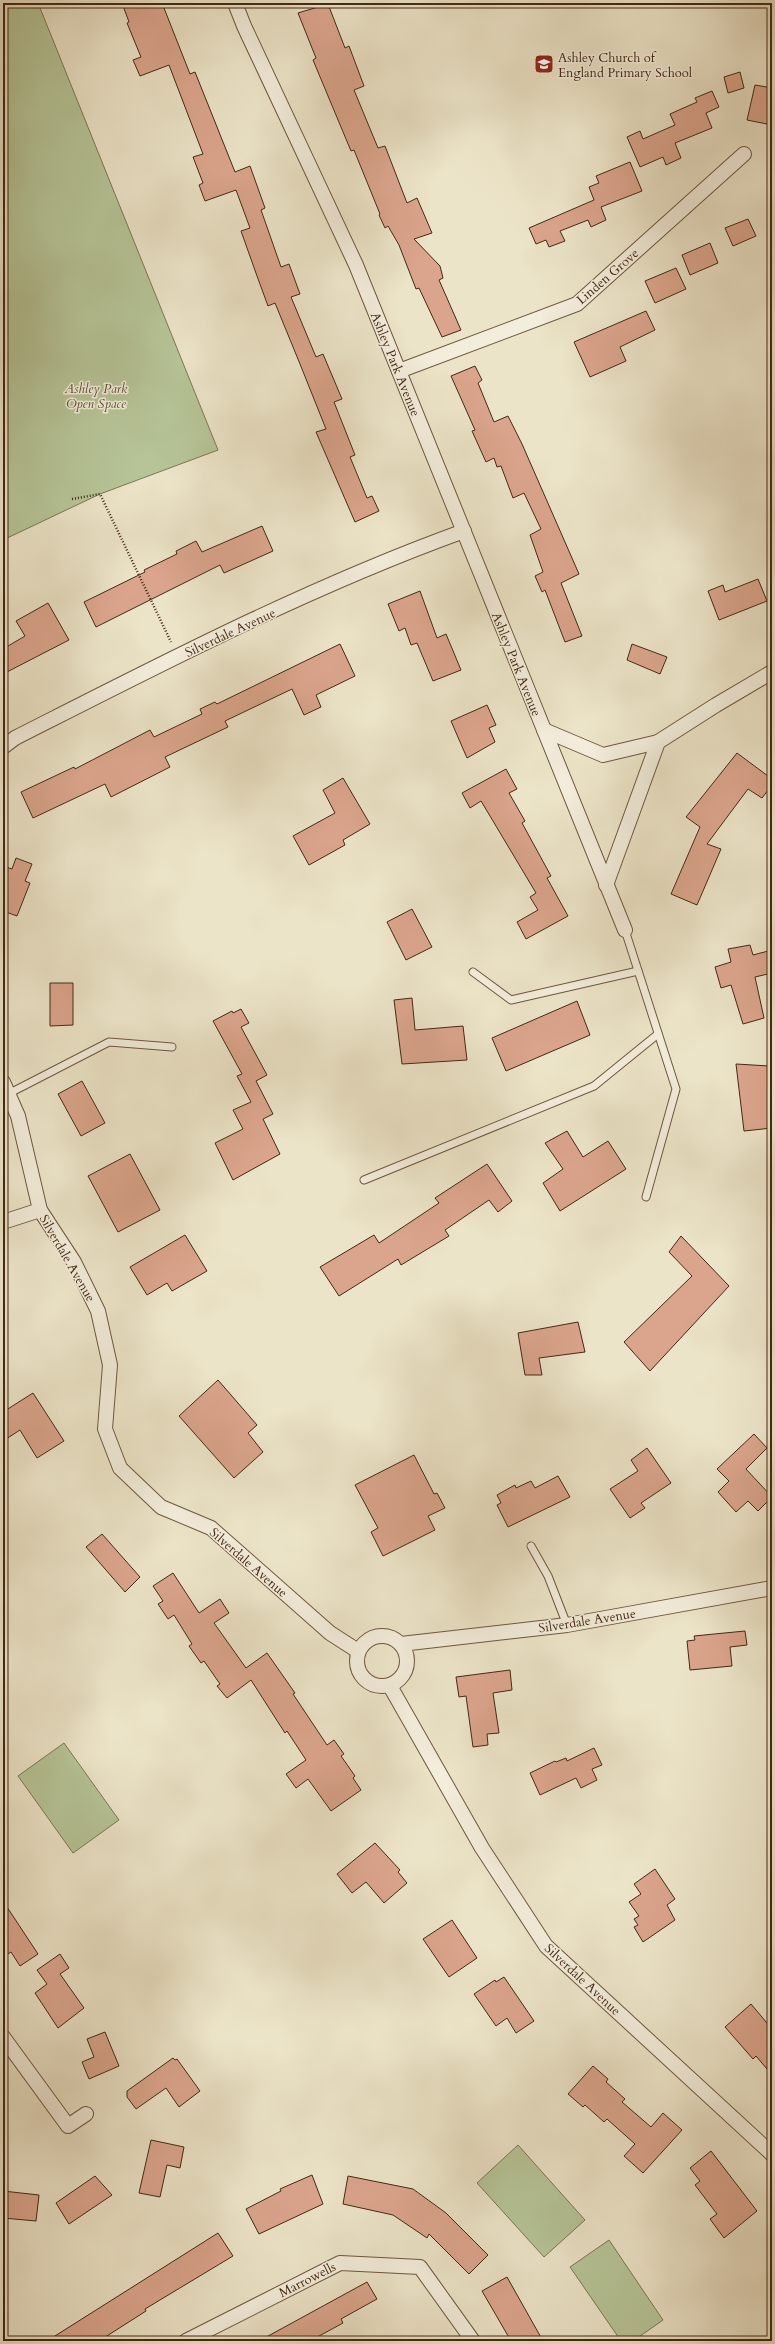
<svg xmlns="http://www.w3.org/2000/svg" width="775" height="2344" viewBox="0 0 775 2344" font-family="Cardo,serif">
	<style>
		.green { fill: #b6c598; stroke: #7d7656 }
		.building { fill: #dba58d; stroke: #442813 }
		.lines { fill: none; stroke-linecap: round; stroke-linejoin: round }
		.lane-casing { stroke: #6e5740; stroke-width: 9 }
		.street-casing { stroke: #6e5740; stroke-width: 16 }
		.path { stroke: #442813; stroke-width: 2.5; stroke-dasharray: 1 2; stroke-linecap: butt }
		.lane { stroke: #f3eddb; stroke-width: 7 }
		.street { stroke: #f3eddb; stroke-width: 14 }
		.labels { text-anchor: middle; stroke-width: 3; stroke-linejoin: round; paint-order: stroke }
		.poi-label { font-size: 13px; fill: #442813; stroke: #f3eddb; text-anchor: start }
		.street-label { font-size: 13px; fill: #442813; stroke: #f3eddb }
		.park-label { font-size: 13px; font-style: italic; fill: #604f34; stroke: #f3eddb }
	</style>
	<rect width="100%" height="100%" fill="#ece4c8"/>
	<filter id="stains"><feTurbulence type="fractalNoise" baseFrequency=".005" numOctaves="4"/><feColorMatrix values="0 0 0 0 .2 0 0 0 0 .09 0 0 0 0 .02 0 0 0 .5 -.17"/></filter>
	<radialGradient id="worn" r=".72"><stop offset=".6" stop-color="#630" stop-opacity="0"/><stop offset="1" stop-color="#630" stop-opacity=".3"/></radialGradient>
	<g class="green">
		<polygon points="3,3 38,3 218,450 100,494 3,540"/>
		<polygon points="64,1743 119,1820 73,1853 18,1776"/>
		<polygon points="518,2145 585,2220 544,2257 477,2183"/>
		<polygon points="609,2240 663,2320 633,2341 621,2341 570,2267"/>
	</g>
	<g class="building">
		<polygon points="122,3 162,3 190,74 195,72 235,172 250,166 265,208 261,210 281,267 289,264 300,294 291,297 316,357 323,354 342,399 334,402 355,455 350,457 367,498 372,496 379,511 355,522 316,432 326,429 300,364 275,303 268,306 257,276 241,231 250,228 236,190 205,201 199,185 203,183 193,157 203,154 169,65 140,76 133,60 141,57 127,23 129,22"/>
		<polygon points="328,4 345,48 349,46 364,86 354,90 378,148 385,146 407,203 417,198 432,233 414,239 440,266 443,278 439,280 461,330 442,337 419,288 416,289 399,245 388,226 385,228 379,215 380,214 354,150 351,151 313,60 316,58 298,13"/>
		<polygon points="740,72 744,88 728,93 724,77"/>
		<polygon points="755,85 772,88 772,125 747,120"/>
		<polygon points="712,91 719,107 706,113 712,128 675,143 681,158 666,165 663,157 640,167 627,137 640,131 643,139 675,125 670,114 697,102 695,98"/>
		<polygon points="630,162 642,191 601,207 606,220 591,227 588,220 560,231 565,241 549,247 546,240 536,244 529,228 594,200 589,187 599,183 596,176"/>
		<polygon points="748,219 756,236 733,246 725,228"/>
		<polygon points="710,243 718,263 690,275 682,255"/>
		<polygon points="676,268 686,289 655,303 645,281"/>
		<polygon points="646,311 655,330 620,347 626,361 590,377 574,342"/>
		<polygon points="475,366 482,380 478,383 494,422 508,416 522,444 579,574 561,583 582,636 565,642 545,590 542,592 535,576 543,572 530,535 541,529 524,493 513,498 501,466 497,467 494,458 486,462 472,431 475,430 451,376"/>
		<polygon points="262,526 273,551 224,573 220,565 96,627 84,602 145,572 144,570 177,554 176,551 196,541 202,552"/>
		<polygon points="758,579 767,601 719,620 708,591 723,585 725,592"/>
		<polygon points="420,591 437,638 446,634 461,670 433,681 417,643 411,645 405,628 399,631 388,604"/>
		<polygon points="48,603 69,640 3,674 3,649 25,636 16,621"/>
		<polygon points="340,644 355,676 316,695 321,707 304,715 292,689 225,721 228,727 165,757 170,767 111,797 105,784 33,818 21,792 74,767 75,769 150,730 154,737 202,714 200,709 215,702 217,704"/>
		<polygon points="632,644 667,657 660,674 627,660"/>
		<polygon points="487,705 496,725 489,728 495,742 467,758 451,721"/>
		<polygon points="737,753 772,779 772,785 762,798 748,789 707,844 721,849 697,905 671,894 700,827 686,817"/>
		<polygon points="506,769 517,789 509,793 525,821 522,823 551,876 547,878 568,916 526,939 517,922 538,910 530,897 536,893 481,801 470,808 462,793"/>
		<polygon points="343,778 370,824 343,840 345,845 309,865 293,836 335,813 323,790"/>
		<polygon points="16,858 32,864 25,881 30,883 17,916 3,911 3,866 12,869"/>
		<polygon points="412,909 432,947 406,960 387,922"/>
		<polygon points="750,945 753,955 772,950 772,973 755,977 764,1018 743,1024 731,985 721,988 715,967 731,962 728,949"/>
		<polygon points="50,983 73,983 73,1025 50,1026"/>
		<polygon points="412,998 415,1030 463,1026 467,1060 402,1064 394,1000"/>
		<polygon points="577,1001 590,1035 506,1071 492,1038"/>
		<polygon points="241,1009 249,1023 241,1027 267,1075 256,1081 273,1114 263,1119 280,1154 233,1180 215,1143 243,1129 233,1110 251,1102 237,1076 242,1074 213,1021 232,1011 233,1013"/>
		<polygon points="736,1064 769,1066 772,1128 744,1131"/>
		<polygon points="82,1081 105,1123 81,1136 58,1094"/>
		<polygon points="567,1131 583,1157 608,1141 626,1169 560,1211 543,1183 563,1169 545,1143"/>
		<polygon points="130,1154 160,1210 118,1232 88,1176"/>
		<polygon points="487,1164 512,1201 498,1212 489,1200 445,1230 449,1236 401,1265 398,1259 339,1296 320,1267 374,1235 379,1243 439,1203 435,1198"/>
		<polygon points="185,1235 207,1271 172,1291 167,1283 147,1295 130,1267"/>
		<polygon points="681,1236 729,1286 650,1371 624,1342 692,1276 669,1252"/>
		<polygon points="578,1322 585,1352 539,1358 542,1375 525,1375 518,1333"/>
		<polygon points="218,1380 257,1425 248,1433 263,1452 234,1478 179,1416"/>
		<polygon points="33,1393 64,1441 37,1458 20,1430 3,1441 3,1412"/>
		<polygon points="754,1434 767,1448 746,1469 772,1497 758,1511 748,1501 736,1512 718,1492 729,1481 717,1469"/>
		<polygon points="647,1448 671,1483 641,1503 645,1508 630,1518 610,1489 638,1471 631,1460"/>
		<polygon points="414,1455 434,1494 437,1493 445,1508 428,1516 435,1530 383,1556 371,1532 378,1528 355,1485"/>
		<polygon points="558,1476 570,1497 508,1527 497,1505 501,1503 497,1495 515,1485 516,1488 531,1481 535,1488"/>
		<polygon points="102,1534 140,1577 125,1592 86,1547"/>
		<polygon points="173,1573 199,1613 220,1599 229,1613 214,1623 246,1668 267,1653 295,1693 293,1694 327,1745 334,1740 344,1754 341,1756 355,1776 353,1778 361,1790 331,1811 308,1779 296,1788 286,1774 306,1760 287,1731 285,1733 251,1680 227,1698 217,1686 220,1684 204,1661 201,1663 189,1646 192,1644 174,1615 168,1619 158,1604 163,1601 153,1586"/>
		<polygon points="745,1631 747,1645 730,1647 732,1666 690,1670 687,1641 695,1640 694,1636"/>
		<polygon points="510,1670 512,1690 493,1693 499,1733 487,1734 488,1745 473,1747 466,1696 459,1697 456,1677"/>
		<polygon points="594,1748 602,1765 592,1769 597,1780 581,1788 576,1778 540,1795 530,1773 555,1761 556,1762 566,1758 567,1761"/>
		<polygon points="375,1843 400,1870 398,1872 407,1883 384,1903 366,1882 352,1893 337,1874"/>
		<polygon points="655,1869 675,1899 667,1905 675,1920 643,1942 634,1927 638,1925 634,1919 639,1916 629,1902 641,1894 634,1884"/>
		<polygon points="3,1901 38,1954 20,1966 11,1952 3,1957"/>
		<polygon points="452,1920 477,1958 449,1977 423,1939"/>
		<polygon points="60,1954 69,1968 60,1974 84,2008 58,2028 35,1993 47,1984 37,1970"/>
		<polygon points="504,1977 534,2021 516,2033 507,2018 496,2026 474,1994 495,1980 496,1982"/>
		<polygon points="751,2004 772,2029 772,2075 756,2056 753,2059 725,2027"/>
		<polygon points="105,2032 119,2066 89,2079 82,2062 94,2057 87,2039"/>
		<polygon points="173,2058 175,2060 177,2059 200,2091 179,2107 166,2088 136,2109 127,2097 127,2091"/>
		<polygon points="593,2066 608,2079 606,2082 625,2099 622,2102 651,2127 663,2113 682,2130 643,2173 624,2156 635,2144 607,2119 604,2122 585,2105 583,2107 568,2094"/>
		<polygon points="151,2140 184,2147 180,2168 167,2165 160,2197 139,2193"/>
		<polygon points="711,2151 757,2211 724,2238 710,2219 717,2214 695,2185 700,2181 690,2168"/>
		<polygon points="312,2175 323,2204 259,2234 246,2209 281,2191 280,2189"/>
		<polygon points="95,2176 112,2195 69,2224 56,2203"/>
		<polygon points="348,2176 413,2189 446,2213 488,2255 469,2274 429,2234 427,2238 393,2215 343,2204"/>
		<polygon points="3,2191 39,2195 36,2221 3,2218"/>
		<polygon points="218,2233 233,2256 145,2309 146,2311 99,2341 47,2341"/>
		<polygon points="507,2277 543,2341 511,2341 482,2291"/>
		<polygon points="367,2282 377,2299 341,2319 343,2323 310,2341 259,2341"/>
	</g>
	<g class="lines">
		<g class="lane-casing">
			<g id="lane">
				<polyline points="625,930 676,1089 646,1197"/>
				<polyline points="473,972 511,1000 638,971"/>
				<polyline points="8,1094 109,1042 172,1047"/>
				<polyline points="364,1180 594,1086 658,1034"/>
				<polyline points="531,1546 548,1576 567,1625"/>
			</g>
		</g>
		<g class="street-casing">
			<g id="street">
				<polyline points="235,3 244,26 356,265 625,930"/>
				<polyline points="399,371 577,304 744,154"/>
				<polyline points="544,730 603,755 658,742"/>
				<path d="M3 747 15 738C161 664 309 587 464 531"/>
				<polyline points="606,885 658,742 716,705 772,672"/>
				<polyline points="3,1082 18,1116 40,1210 74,1262 98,1311 110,1365 105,1429 120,1468 161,1507 211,1528 330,1633 358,1651"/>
				<polyline points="3,1222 40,1210"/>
				<circle cx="382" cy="1661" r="25"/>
				<polyline points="401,1644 567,1625 772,1588"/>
				<polyline points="390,1686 482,1848 546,1946 772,2154"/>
				<polyline points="3,2037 68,2126 86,2114"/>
				<polyline points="186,2341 340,2263 420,2267 473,2341"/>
			</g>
		</g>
		<polyline class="path" points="72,499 100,494 171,642"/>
		<use href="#lane" class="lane"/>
		<use href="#street" class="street"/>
	</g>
	<defs>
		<g id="school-square" transform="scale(1)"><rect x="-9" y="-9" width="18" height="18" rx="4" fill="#8f2418" stroke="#f3eddb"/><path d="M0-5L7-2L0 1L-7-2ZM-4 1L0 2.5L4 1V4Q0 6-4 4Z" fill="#fff"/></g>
	</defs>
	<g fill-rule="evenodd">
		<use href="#school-square" x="544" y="64"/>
	</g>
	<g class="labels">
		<g class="poi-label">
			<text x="558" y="62">Ashley Church of<tspan x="558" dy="15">England Primary School</tspan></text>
		</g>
		<g class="street-label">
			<text transform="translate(607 276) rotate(-41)" y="5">Linden Grove</text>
			<text transform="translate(396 364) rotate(68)" y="5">Ashley Park Avenue</text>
			<text transform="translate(230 632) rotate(-25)" y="5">Silverdale Avenue</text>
			<text transform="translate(517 664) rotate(68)" y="5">Ashley Park Avenue</text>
			<text transform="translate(68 1258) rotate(60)" y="5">Silverdale Avenue</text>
			<text transform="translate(249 1562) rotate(41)" y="5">Silverdale Avenue</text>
			<text transform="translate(587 1620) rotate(-9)" y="5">Silverdale Avenue</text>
			<text transform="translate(583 1979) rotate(43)" y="5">Silverdale Avenue</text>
			<text transform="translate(307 2279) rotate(-27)" y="5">Marrowells</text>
		</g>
		<g class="park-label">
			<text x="96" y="393">Ashley Park<tspan x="96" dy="15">Open Space</tspan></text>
		</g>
	</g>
	<rect width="775" height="2344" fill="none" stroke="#ece4c8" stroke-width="16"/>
	<rect x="4" y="4" width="767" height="2336" fill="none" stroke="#442813" stroke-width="2"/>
	<rect x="8" y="8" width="759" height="2328" fill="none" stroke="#442813"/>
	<rect width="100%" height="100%" filter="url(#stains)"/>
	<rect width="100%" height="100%" fill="url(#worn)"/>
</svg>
